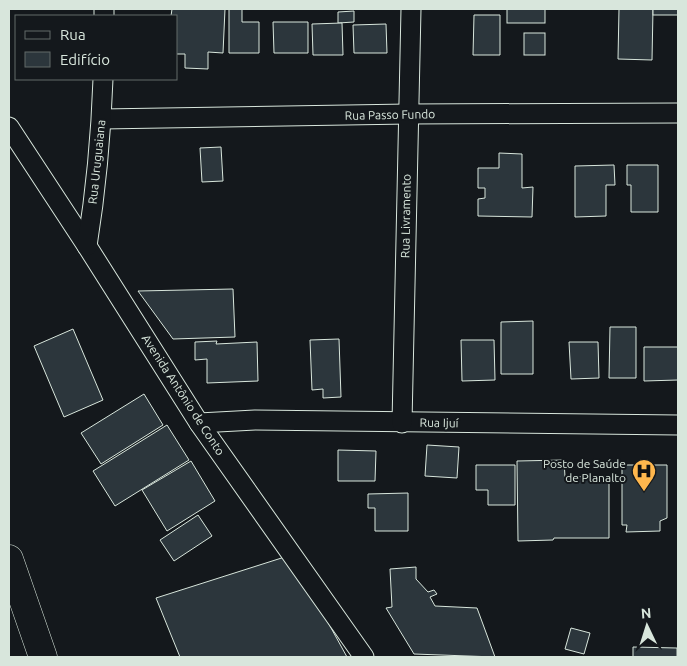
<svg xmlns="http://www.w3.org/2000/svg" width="687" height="666" viewBox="0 0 687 666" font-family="Ubuntu,sans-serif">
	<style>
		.building { fill: #2c363c; stroke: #d8e6dc }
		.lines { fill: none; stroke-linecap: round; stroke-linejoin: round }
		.street-casing { stroke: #d8e6dc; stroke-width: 21 }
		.primary-casing { stroke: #d8e6dc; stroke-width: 29 }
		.street { stroke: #14181c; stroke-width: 19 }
		.primary { stroke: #14181c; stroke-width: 28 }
		.labels { text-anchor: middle; stroke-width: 4; stroke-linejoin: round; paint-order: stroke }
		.street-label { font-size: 12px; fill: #d8e6dc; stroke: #14181c }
		.poi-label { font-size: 12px; fill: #d8e6dc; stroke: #14181c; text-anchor: end }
	</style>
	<rect width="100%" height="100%" fill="#14181c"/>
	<g class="building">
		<polygon points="172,9 225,9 223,53 208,52 208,69 185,68 185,54 176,54 176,16 171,16"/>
		<polygon points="229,9 242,9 242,22 259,22 259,53 229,53"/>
		<rect x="507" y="9" width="38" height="14"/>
		<polygon points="619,9 653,9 652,60 618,59"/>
		<rect x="653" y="9" width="25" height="6"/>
		<polygon points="354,11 354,22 338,23 338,12"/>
		<polygon points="474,15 500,15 500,55 473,55"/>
		<polygon points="273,22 308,22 308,53 274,53"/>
		<polygon points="342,23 343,55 313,55 312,24"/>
		<polygon points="386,24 387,53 354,53 353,25"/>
		<rect x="524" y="33" width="21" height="22"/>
		<polygon points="221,147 223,181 202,182 200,148"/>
		<polygon points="499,153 522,154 522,188 533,187 532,217 478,216 478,199 485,198 485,188 478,188 478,168 499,168"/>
		<polygon points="614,165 615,185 606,185 606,216 575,217 575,166"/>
		<polygon points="627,165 658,165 658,212 631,212 631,185 627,185"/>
		<polygon points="233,289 235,337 173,339 138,291"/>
		<polygon points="533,321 533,374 501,374 501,322"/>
		<polygon points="610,327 636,327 636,378 609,378"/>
		<polygon points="73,329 103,400 64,417 34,346"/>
		<polygon points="339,339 341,397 323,398 323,389 312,390 310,340"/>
		<polygon points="461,340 494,340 495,380 462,381"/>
		<polygon points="217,341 216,344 257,342 258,381 207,383 207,359 195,360 195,342"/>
		<polygon points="569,342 598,342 599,378 571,379"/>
		<polygon points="644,347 678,347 678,380 644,381"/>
		<polygon points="144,394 163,425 101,464 81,433"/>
		<polygon points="167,425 189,460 115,506 93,471"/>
		<polygon points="427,445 459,447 457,478 425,476"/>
		<polygon points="338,450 376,451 375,481 338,481"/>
		<polygon points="564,460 565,477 609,476 609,538 554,538 553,540 518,541 517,461"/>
		<polygon points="191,461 215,501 167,531 142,490"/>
		<polygon points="476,465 515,465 515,505 488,505 488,490 476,490"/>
		<polygon points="622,465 667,465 667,518 660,521 660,531 626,532 627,525 622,525"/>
		<polygon points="408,493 408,531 375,531 375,508 368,508 368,494"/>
		<polygon points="198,515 212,536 174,561 160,540"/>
		<polygon points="291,555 347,657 180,657 156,598"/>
		<polygon points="416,567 416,579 428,592 434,590 437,594 430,597 435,606 477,608 495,657 414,654 386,608 392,607 390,569"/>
		<polygon points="571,628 590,633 584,654 565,649"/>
		<polygon points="633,647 677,648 677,657 633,657"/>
	</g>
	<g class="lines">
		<g class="street-casing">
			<g id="street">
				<polyline points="104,16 104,9"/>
				<polyline points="102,119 408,114 678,113"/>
				<polyline points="9,127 87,246 199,423 364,657"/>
				<path d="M87 246C96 190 101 135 103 79"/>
				<polyline points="199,423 255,420 678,425"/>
				<polyline points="402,423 411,9"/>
			</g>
		</g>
		<g class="primary-casing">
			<polyline id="primary" points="9,559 43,657"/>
		</g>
		<use href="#street" class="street"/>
		<use href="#primary" class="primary"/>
	</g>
	<defs>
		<g id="hospital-pin" transform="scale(1.25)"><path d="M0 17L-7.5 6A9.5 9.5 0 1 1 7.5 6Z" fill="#ffb74d" stroke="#14181c"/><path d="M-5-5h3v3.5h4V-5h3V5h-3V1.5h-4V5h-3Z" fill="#111"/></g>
	</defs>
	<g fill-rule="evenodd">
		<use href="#hospital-pin" x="644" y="471"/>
	</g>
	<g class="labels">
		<g class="street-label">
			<text transform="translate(390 115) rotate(-1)" y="4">Rua Passo Fundo</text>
			<text transform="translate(97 162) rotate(-84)" y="4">Rua Uruguaiana</text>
			<text transform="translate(406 216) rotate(-89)" y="4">Rua Livramento</text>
			<text transform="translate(183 395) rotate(57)" y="4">Avenida Antônio de Conto</text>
			<text transform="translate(439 423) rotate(1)" y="4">Rua Ijuí</text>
		</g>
		<g class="poi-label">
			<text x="626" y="468">Posto de Saúde<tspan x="626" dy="14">de Planalto</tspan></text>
		</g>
	</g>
	<rect width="687" height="666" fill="none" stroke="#d8e6dc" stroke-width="20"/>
	<rect x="15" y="15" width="162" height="65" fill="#14181c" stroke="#626a69"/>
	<rect x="25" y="31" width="25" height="8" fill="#14181c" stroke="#626a69"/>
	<text x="60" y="40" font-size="15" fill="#d8e6dc">Rua</text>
	<rect x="25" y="52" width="25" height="15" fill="#2c363c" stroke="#626a69"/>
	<text x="60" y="65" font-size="15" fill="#d8e6dc">Edifício</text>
	<g transform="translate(647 626) rotate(356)" stroke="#14181c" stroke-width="4" paint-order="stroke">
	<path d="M0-4L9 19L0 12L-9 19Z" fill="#d8e6dc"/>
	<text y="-8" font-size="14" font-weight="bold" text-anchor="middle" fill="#d8e6dc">N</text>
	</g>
</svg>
